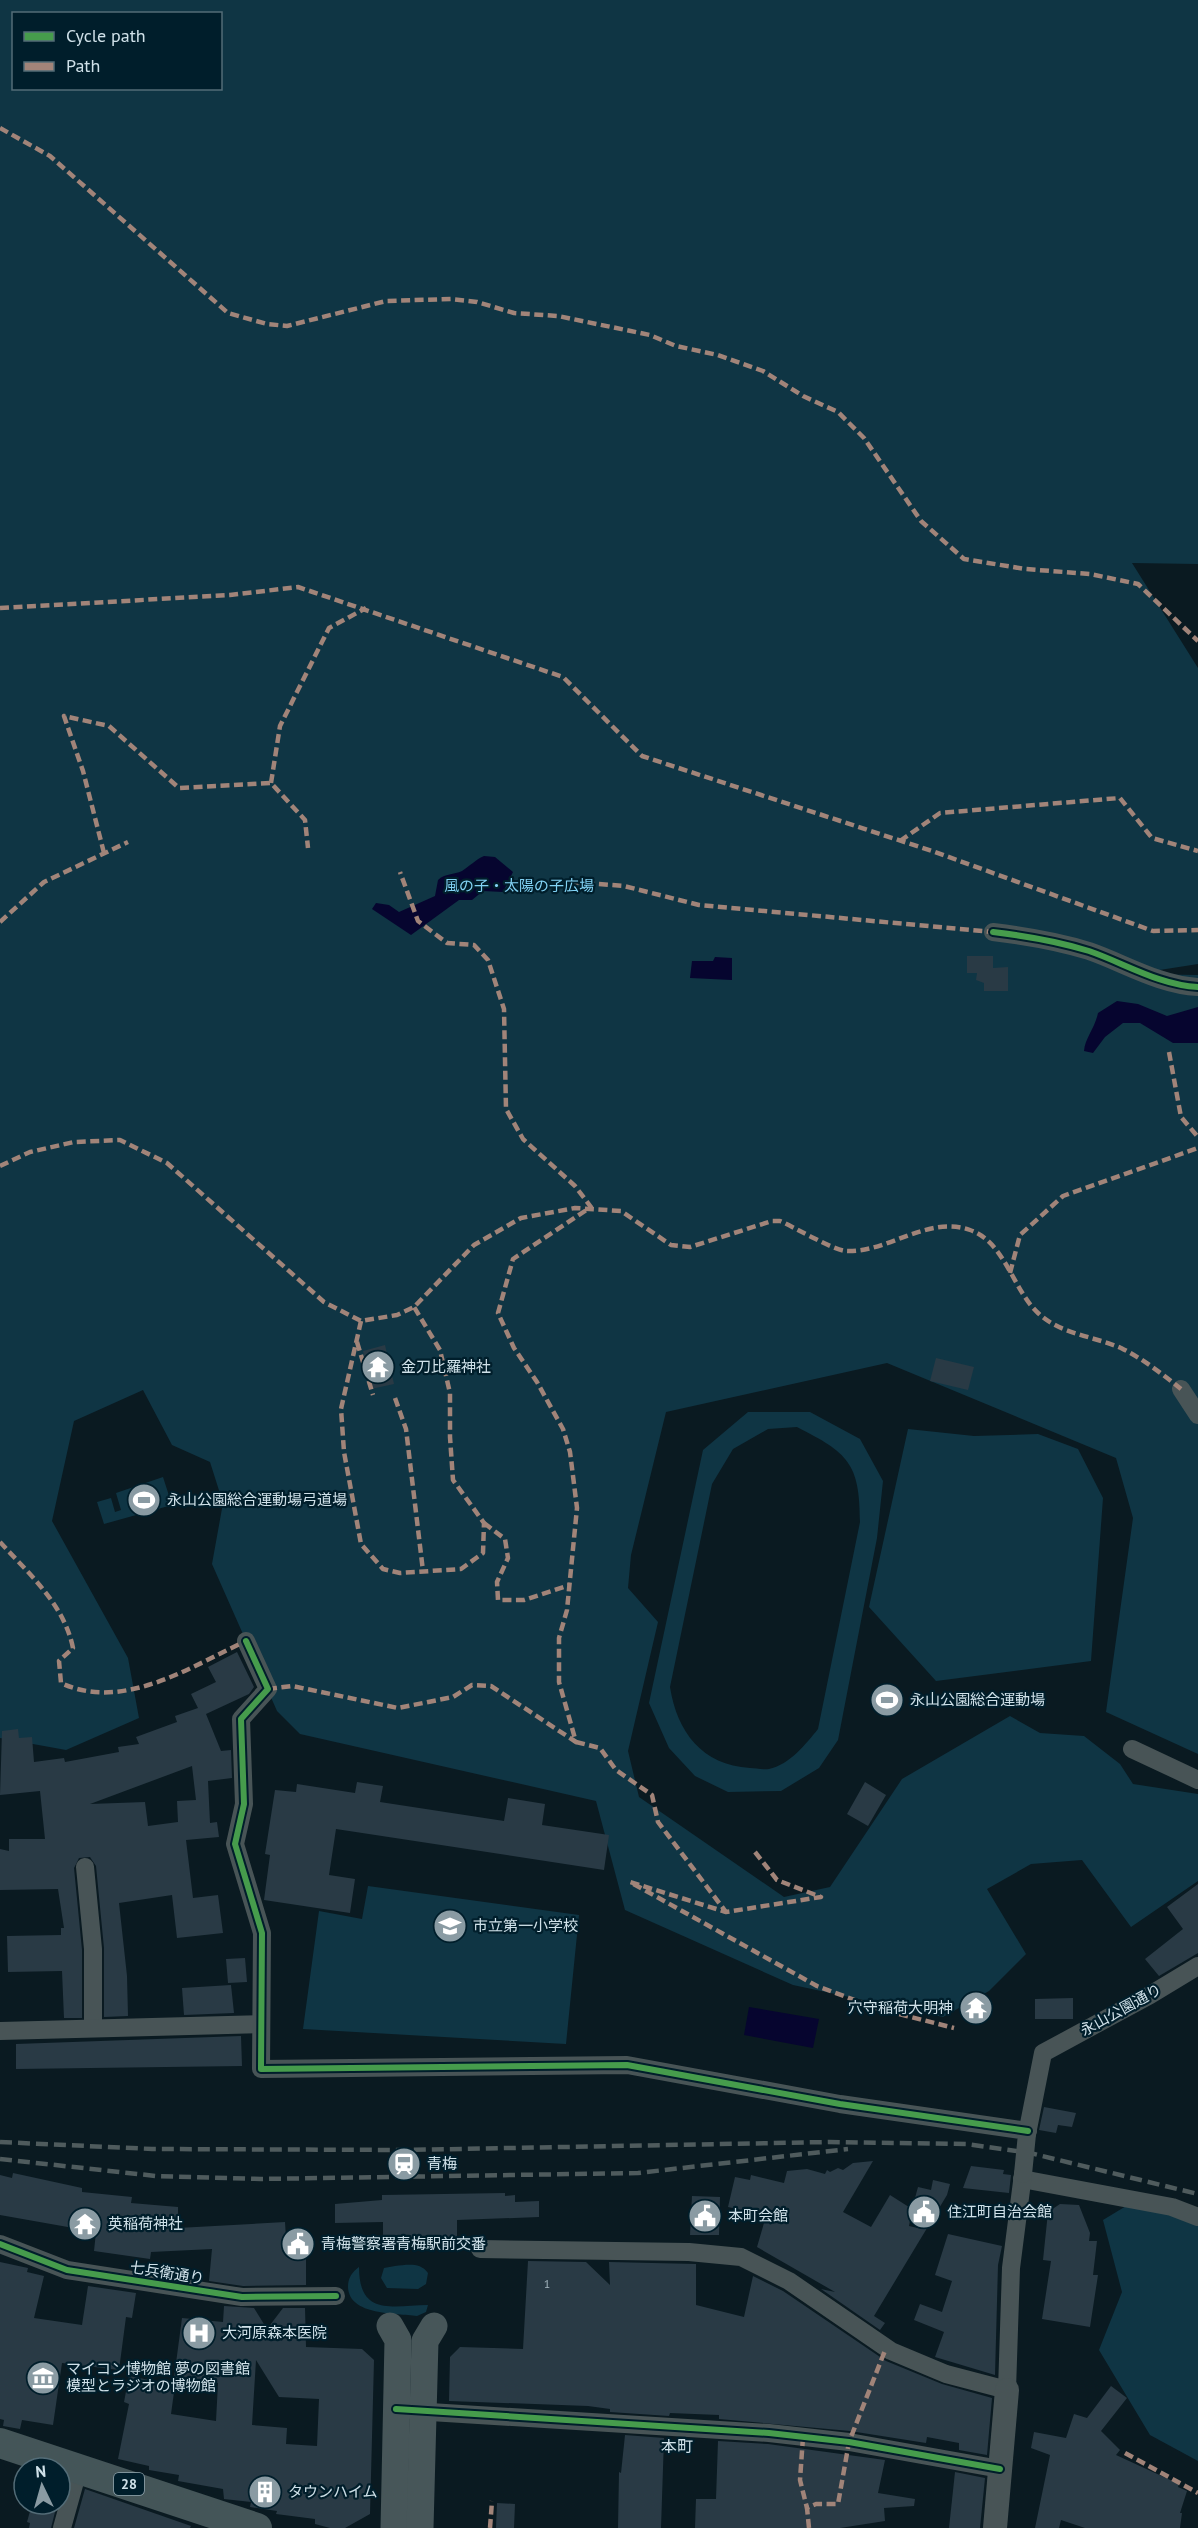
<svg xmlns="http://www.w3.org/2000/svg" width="1198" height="2528" viewBox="0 0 1198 2528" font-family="'PT Sans','Noto Sans JP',sans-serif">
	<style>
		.green { fill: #0f3544; fill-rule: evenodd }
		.water { fill: #06052f }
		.building { fill: #293a45; fill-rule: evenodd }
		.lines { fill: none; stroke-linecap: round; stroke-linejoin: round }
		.minor { stroke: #485456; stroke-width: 18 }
		.tertiary { stroke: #485456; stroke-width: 24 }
		.secondary { stroke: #475659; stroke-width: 27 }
		.primary { stroke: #445558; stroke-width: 30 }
		.rail { stroke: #4f5b5d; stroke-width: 4.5; stroke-dasharray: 12 6; stroke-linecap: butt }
		.minor-bridge { stroke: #485456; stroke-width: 18 }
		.quiet { stroke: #a18479; stroke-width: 4.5; stroke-dasharray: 9 4.5; stroke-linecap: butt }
		.cycleway-casing { stroke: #001e2b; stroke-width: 10 }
		.cycleway { stroke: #469c4c; stroke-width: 6 }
		.labels { text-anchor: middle; stroke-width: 4.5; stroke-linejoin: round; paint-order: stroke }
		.number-label { font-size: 12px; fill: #a6b7c0 }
		.shield { fill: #001e2b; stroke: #91a6b0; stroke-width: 1.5 }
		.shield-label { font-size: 14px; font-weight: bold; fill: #cfe1e9 }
		.park-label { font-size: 15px; fill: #82d3f5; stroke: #001e2b }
		.poi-label { font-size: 15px; fill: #cfe1e9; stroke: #001e2b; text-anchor: start }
		.street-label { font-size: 15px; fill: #cfe1e9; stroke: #001e2b }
		.neighbourhood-label { font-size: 16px; fill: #cfe1e9; stroke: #001e2b }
	</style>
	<rect width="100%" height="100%" fill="#0a1a21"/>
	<g class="green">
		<path d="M0 0H1198V564L1132 563 1198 668V964L1134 974 1198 975V1754L1106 1712 1133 1518 1116 1458 887 1363 666 1412 631 1555 628 1588 658 1622 628 1751 639 1797 784 1897 830 1887 902 1779 1010 1716 1040 1733 1084 1736 1120 1764 1133 1784 1198 1794V1881L1131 1927 1082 1860 1031 1864 987 1889 1026 1954 989 1991 943 2017 793 1985 625 1910 596 1801 300 1734 277 1711 212 1564 223 1503 210 1462 172 1445 143 1390 74 1421 52 1521 128 1658 139 1718 66 1750 0 1738ZM14 14H220V88H14Z"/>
		<path d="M748 1412H810L860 1439 883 1481 877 1538 838 1740 819 1768 781 1791 728 1792 695 1776 669 1748 649 1703 703 1450ZM797 1427C848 1453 860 1463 860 1522L818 1729C806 1744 789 1765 769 1769 763 1770 755 1768 750 1768 702 1765 677 1732 670 1687L712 1484 733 1449 768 1429Z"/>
		<polygon points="908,1429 974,1436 1038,1434 1078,1449 1103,1498 1091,1661 936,1681 869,1607"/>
		<polygon points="163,1477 172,1505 104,1524 97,1502 111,1498 115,1512 121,1510 116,1493"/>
		<polygon points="368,1886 579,1915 566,2044 303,2029 319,1911 362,1919"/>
		<polygon points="1141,2197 1198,2215 1198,2461 1150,2435 1099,2350 1122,2292 1103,2220"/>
		<path d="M395 2266C407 2265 420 2262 428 2273L426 2284 418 2289 387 2288 381 2278 384 2268Z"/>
		<path d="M359 2267C359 2316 391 2306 428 2305L426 2312 417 2316C397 2313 349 2316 348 2287 348 2278 352 2272 359 2267Z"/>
	</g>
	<g class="water">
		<path d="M484 856 495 857 513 872 503 892 483 891 472 900H459L411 935 372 909 376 903 389 905 399 912 435 896 438 880C445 873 454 875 462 871 470 866 475 860 484 856Z"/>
		<polygon points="715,957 732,958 732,980 690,978 692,961 713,961"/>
		<path d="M1117 1001 1138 1004 1167 1016 1198 1007V1043H1173L1140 1023H1123L1105 1037 1093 1053 1084 1051C1085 1038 1095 1028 1098 1013Z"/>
		<polygon points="749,2007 819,2019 813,2048 744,2035"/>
	</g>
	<g class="building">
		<polygon points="967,956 993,956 993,968 1008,967 1008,991 984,991 984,983 976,980 977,973 967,973"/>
		<polygon points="385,1345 394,1384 371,1389 363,1351"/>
		<polygon points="936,1358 974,1367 968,1390 930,1381"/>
		<path d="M237 1652 254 1687 249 1694 206 1714 221 1751 231 1750 232 1778 208 1781 210 1823 217 1822 219 1837 186 1840 193 1898 218 1895 223 1933 177 1938 172 1895 119 1903 127 1976 128 2016 104 2017V1948L96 1866 90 1857 79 1858 74 1868 82 1950V2018H64L62 1971 8 1972 7 1936 61 1935V1928H64L58 1889 0 1890V1849L9 1851V1839H45L40 1791 0 1795 2 1731 18 1729 19 1738 32 1737 34 1762 64 1758 65 1762 119 1752 118 1747 139 1744 136 1737 177 1722 175 1716 198 1708 191 1694 216 1682 208 1667ZM192 1766 196 1800 177 1801 178 1822 148 1826 145 1802 90 1804Z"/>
		<polygon points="357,1782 383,1786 380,1802 504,1821 508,1798 545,1804 542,1825 609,1835 604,1870 336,1829 329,1875 355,1879 350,1913 264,1900 270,1855 265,1854 275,1790 296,1792 297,1784 355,1793"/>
		<polygon points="865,1782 886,1795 868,1826 847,1814"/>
		<polygon points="1198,1884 1198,1953 1159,1976 1145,1959 1183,1929 1167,1907"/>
		<polygon points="245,1958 247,1982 228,1983 226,1959"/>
		<polygon points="231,1985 234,2013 184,2015 182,1988"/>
		<polygon points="1073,1998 1073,2019 1035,2019 1035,1999"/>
		<polygon points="241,2036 242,2066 16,2069 16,2044"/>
		<polygon points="1044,2107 1076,2113 1072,2127 1058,2125 1056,2133 1039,2130"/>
		<path d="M873 2161 843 2212 871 2227 890 2195 912 2209 918 2187 931 2190 933 2180 950 2184 947 2195 874 2316 885 2323 880 2330 821 2289 835 2292 757 2247 766 2216 728 2207 735 2177 750 2180 751 2175 784 2183 787 2171 807 2169 825 2174 827 2170 830 2172 838 2168 843 2170 853 2163ZM912 2210 926 2211 922 2229 909 2226Z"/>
		<polygon points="971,2166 1004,2170 1003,2174 1011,2175 1009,2193 963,2188"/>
		<polygon points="13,2173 82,2188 82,2192 132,2197 131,2203 178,2207 178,2228 285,2222 286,2238 306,2237 306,2285 243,2286 209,2281 212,2249 151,2252 150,2259 94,2251 96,2232 0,2215 0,2175 12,2178"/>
		<polygon points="505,2193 505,2196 515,2195 515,2202 539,2201 539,2217 457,2220 457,2237 383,2238 383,2222 335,2223 335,2204 382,2200 382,2195"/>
		<polygon points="692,2196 720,2197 719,2235 690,2235"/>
		<polygon points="1060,2204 1079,2205 1090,2233 1089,2241 1097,2241 1093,2275 1098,2275 1090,2327 1042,2319 1051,2261 1043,2260 1048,2212"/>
		<polygon points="948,2234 1002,2246 998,2265 995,2375 935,2357 944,2332 914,2320 920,2304 942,2312 952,2281 935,2275"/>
		<polygon points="528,2261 586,2262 610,2285 609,2262 696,2264 696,2305 744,2317 753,2276 783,2291 886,2361 942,2384 992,2398 987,2455 959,2450 959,2443 927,2437 926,2443 850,2431 719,2419 719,2415 670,2413 669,2416 610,2412 610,2409 588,2406 449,2401 450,2357 460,2347 523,2349"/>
		<polygon points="0,2262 28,2268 27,2272 44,2276 34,2318 82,2325 88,2286 136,2293 132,2318 126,2317 119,2370 62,2363 53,2425 22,2420 20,2429 3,2426 4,2420 0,2419"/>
		<path d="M224 2306 254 2308 267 2329 283 2308H305L306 2347 362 2349 374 2360 370 2514 345 2528H330L315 2524V2519L276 2514 277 2511 250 2507 251 2502 224 2499 223 2489 178 2481 179 2475 149 2470V2466L118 2459 129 2404 124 2402 129 2376 175 2385 171 2414 216 2421 218 2383 174 2378 182 2318 223 2322ZM256 2360 279 2397 319 2399 317 2446 286 2444 287 2428 252 2425Z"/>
		<polygon points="1111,2386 1127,2398 1101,2431 1120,2450 1116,2455 1179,2484 1178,2487 1187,2491 1180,2513 1182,2513 1180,2528 1085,2528 1061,2520 1059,2528 1035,2528 1050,2455 1031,2448 1034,2432 1066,2438 1074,2414 1087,2418"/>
		<polygon points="625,2435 664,2438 661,2528 618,2528 619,2472 621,2473"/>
		<polygon points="718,2441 768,2444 885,2460 878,2493 915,2499 914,2506 884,2508 885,2521 840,2528 695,2528 696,2499 716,2499"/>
		<polygon points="955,2472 985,2478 980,2528 949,2528"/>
		<polygon points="85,2489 191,2526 190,2528 74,2528"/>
		<polygon points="497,2503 515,2504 514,2528 496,2528"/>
		<polygon points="32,2504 57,2504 51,2528 29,2528 30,2523 27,2522"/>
	</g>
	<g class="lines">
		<g class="minor">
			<path d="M993 932C1026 936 1057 941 1089 951 1124 963 1159 985 1198 987"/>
			<polyline points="1181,1389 1198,1415"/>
			<polyline points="246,1641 268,1689 241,1719 244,1804 235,1844 262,1933 261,2069 627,2065 840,2104 1028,2131"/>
			<polyline points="1132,1749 1198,1780"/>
			<polyline points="85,1867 93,1949 93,2028"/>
			<polyline points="0,2031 261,2024"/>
			<polyline points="1027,2134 1043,2053 1150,1995 1198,1966"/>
			<polyline points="1022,2179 1172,2207 1198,2217"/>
			<polyline points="0,2244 67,2270 242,2297 336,2296"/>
			<polyline points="480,2249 689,2252 741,2257 789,2281 891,2351 946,2374 1007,2390 1011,2268 1023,2174"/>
			<polyline points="414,2411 769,2433 849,2442 1000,2469"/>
			<polyline points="62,2528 79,2467"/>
		</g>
		<polyline class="tertiary" points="995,2528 1007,2390"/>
		<g class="secondary">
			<polyline points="390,2326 398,2340 394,2528"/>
			<polyline points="420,2528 425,2341 434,2326"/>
		</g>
		<polyline class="primary" points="0,2443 257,2528"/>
		<g class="rail">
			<polyline points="0,2142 152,2149 404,2150 829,2142 966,2144 1030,2153 1198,2194"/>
			<polyline points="0,2159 156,2176 261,2179 638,2173 848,2149"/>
		</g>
		<polyline class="minor-bridge" points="1023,2174 1027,2134"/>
		<g class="quiet">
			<polyline points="0,128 50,156 228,313 267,324 287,326 386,301 451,299 477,302 514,313 558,316 650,335 676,346 718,355 763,371 803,396 838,412 864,438 921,521 964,559 1025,569 1090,574 1138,584 1198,641"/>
			<polyline points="0,608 230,595 298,587 563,677 642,756 935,852 1153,931 1198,930"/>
			<polyline points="271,783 280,726 329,628 366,608"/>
			<polyline points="900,841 940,813 1120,798 1152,838 1198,851"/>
			<polyline points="104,853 83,771 64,716 109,726 179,788 271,783 305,820 308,848"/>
			<polyline points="572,882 624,886 699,905 993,932"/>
			<polyline points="0,922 44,882 128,842"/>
			<polyline points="1169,1052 1181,1117 1198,1137"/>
			<path d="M0 1166 30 1152 74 1142 120 1140 167 1163 324 1302 361 1321 397 1315 414 1307 474 1245 521 1218 575 1208 621 1211 671 1245 690 1247 772 1221H780C794 1227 833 1250 846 1251 888 1253 927 1215 970 1230 1005 1242 1013 1290 1038 1313 1060 1334 1093 1336 1121 1348 1143 1359 1161 1373 1181 1389"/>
			<polyline points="1010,1273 1020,1235 1063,1196 1198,1148"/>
			<polyline points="361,1321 341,1409 344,1452 361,1544 383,1569 400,1573 461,1569 483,1553 484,1523 453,1480 450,1437 450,1393 440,1350 414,1307"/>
			<polyline points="357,1342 373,1395"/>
			<polyline points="395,1398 406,1429 423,1571"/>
			<polyline points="484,1523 505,1539 508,1558 497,1582 498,1600 524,1600 570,1585"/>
			<path d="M0 1542C29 1574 64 1604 73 1648L59 1661 61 1683C123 1712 190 1667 246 1641"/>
			<polyline points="268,1689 292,1686 398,1708 453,1697 472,1685 491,1686 576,1742 559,1682 559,1638 567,1610 577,1508 570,1452 563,1429 537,1382 514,1348 498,1313 513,1259 591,1207 575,1186 523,1139 506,1109 504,1009 488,960 474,945 447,943 418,921 400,872"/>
			<polyline points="576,1742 600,1748 616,1770 652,1795 658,1822 726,1912"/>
			<polyline points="755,1852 777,1880 821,1897 726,1912 630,1882 817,1986 876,2008 954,2028"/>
			<polyline points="803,2437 800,2480 807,2508"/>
			<polyline points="1125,2453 1198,2493"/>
			<polyline points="490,2528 492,2501"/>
			<polyline points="809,2528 807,2508 816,2504 838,2504 849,2442 886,2348"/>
		</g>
		<g class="cycleway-casing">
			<g id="cycleway">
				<path d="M993 932C1026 936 1057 941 1089 951 1124 963 1159 985 1198 987"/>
				<polyline points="246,1641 268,1689 241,1719 244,1804 235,1844 262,1933 261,2069 627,2065 840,2104 1028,2131"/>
				<polyline points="0,2244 67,2270 242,2297 336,2296"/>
				<polyline points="396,2409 769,2433 849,2442 1000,2469"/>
			</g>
		</g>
		<use href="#cycleway" class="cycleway"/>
	</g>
	<defs>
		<g id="temple-disc" transform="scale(1.725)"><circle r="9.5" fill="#8a9ba3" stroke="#001e2b"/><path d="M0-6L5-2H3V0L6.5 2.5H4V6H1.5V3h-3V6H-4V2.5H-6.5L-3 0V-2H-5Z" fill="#fff"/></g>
		<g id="stadium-disc" transform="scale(1.725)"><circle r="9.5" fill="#8a9ba3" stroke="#001e2b"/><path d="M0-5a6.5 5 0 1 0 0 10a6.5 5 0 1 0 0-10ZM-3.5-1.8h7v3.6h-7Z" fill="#fff"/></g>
		<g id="school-disc" transform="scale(1.725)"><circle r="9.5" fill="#8a9ba3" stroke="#001e2b"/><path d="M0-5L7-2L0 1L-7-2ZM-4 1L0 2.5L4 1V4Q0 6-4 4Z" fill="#fff"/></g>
		<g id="station-disc" transform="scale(1.725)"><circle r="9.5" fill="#8a9ba3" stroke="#001e2b"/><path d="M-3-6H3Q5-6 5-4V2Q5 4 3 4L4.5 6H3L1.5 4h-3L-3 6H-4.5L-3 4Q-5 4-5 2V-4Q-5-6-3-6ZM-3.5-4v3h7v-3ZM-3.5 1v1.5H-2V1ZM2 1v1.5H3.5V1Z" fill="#fff"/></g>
		<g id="civic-disc" transform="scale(1.725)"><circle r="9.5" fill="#8a9ba3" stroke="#001e2b"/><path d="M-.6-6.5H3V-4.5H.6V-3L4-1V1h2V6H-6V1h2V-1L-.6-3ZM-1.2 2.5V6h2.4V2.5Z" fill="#fff"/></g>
		<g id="hospital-disc" transform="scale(1.725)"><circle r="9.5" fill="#8a9ba3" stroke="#001e2b"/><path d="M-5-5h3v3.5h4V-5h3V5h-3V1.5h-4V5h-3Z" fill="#fff"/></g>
		<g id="museum-disc" transform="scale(1.725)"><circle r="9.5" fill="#8a9ba3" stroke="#001e2b"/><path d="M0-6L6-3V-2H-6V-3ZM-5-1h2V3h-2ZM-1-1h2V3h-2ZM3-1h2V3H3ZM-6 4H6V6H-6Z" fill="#fff"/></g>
		<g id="building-disc" transform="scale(1.725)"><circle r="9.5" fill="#8a9ba3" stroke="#001e2b"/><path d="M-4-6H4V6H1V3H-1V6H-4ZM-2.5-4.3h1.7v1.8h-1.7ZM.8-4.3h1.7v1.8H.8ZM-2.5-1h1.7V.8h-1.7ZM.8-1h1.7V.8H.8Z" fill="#fff"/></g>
	</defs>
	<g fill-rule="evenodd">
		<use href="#temple-disc" x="378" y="1367"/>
		<use href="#stadium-disc" x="144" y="1500"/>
		<use href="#stadium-disc" x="887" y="1700"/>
		<use href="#school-disc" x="450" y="1926"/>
		<use href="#temple-disc" x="976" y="2008"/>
		<use href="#station-disc" x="404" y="2164"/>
		<use href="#civic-disc" x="924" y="2212"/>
		<use href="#civic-disc" x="705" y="2216"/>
		<use href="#temple-disc" x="85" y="2224"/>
		<use href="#civic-disc" x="298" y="2244"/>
		<use href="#hospital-disc" x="199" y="2333"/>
		<use href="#museum-disc" x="43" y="2378"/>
		<use href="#building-disc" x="265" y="2492"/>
	</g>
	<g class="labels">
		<g class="number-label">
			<text x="547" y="2288">1</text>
		</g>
		<rect class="shield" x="114" y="2473" width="30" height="22" rx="4.5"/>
		<g class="shield-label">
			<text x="129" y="2489">28</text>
		</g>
		<g class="park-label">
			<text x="519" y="891">風の子・太陽の子広場</text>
		</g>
		<g class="poi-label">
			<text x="401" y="1372">金刀比羅神社</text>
			<text x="167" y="1505">永山公園総合運動場弓道場</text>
			<text x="910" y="1705">永山公園総合運動場</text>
			<text x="473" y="1931">市立第一小学校</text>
			<text x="953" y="2013" text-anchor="end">穴守稲荷大明神</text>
			<text x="427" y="2169">青梅</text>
			<text x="947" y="2217">住江町自治会館</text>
			<text x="728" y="2221">本町会館</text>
			<text x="108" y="2229">英稲荷神社</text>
			<text x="321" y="2249">青梅警察署青梅駅前交番</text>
			<text x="222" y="2338">大河原森本医院</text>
			<text x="66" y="2374">マイコン博物館 夢の図書館<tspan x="66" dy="17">模型とラジオの博物館</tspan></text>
			<text x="288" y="2497">タウンハイム</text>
		</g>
		<g class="street-label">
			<text transform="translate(1121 2010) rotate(-29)" y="5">永山公園通り</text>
			<text transform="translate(167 2273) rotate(9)" y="5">七兵衛通り</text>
		</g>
		<g class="neighbourhood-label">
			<text x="677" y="2452">本町</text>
		</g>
	</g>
	<rect x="12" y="12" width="210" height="78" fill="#001e2b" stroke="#536c77" stroke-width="1.5"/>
	<rect x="24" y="32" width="30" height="9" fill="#469c4c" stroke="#536c77" stroke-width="1.5"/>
	<text x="66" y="42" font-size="18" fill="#cfe1e9">Cycle path</text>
	<rect x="24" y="62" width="30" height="9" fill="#a18479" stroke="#536c77" stroke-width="1.5"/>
	<text x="66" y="72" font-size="18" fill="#cfe1e9">Path</text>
	<g transform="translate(42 2486) rotate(355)"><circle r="28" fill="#001e2b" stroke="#536c77" stroke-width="1.5"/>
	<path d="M0-4.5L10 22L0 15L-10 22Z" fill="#8a9ba3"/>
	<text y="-9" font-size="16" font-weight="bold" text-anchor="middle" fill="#cfe1e9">N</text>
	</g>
</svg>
